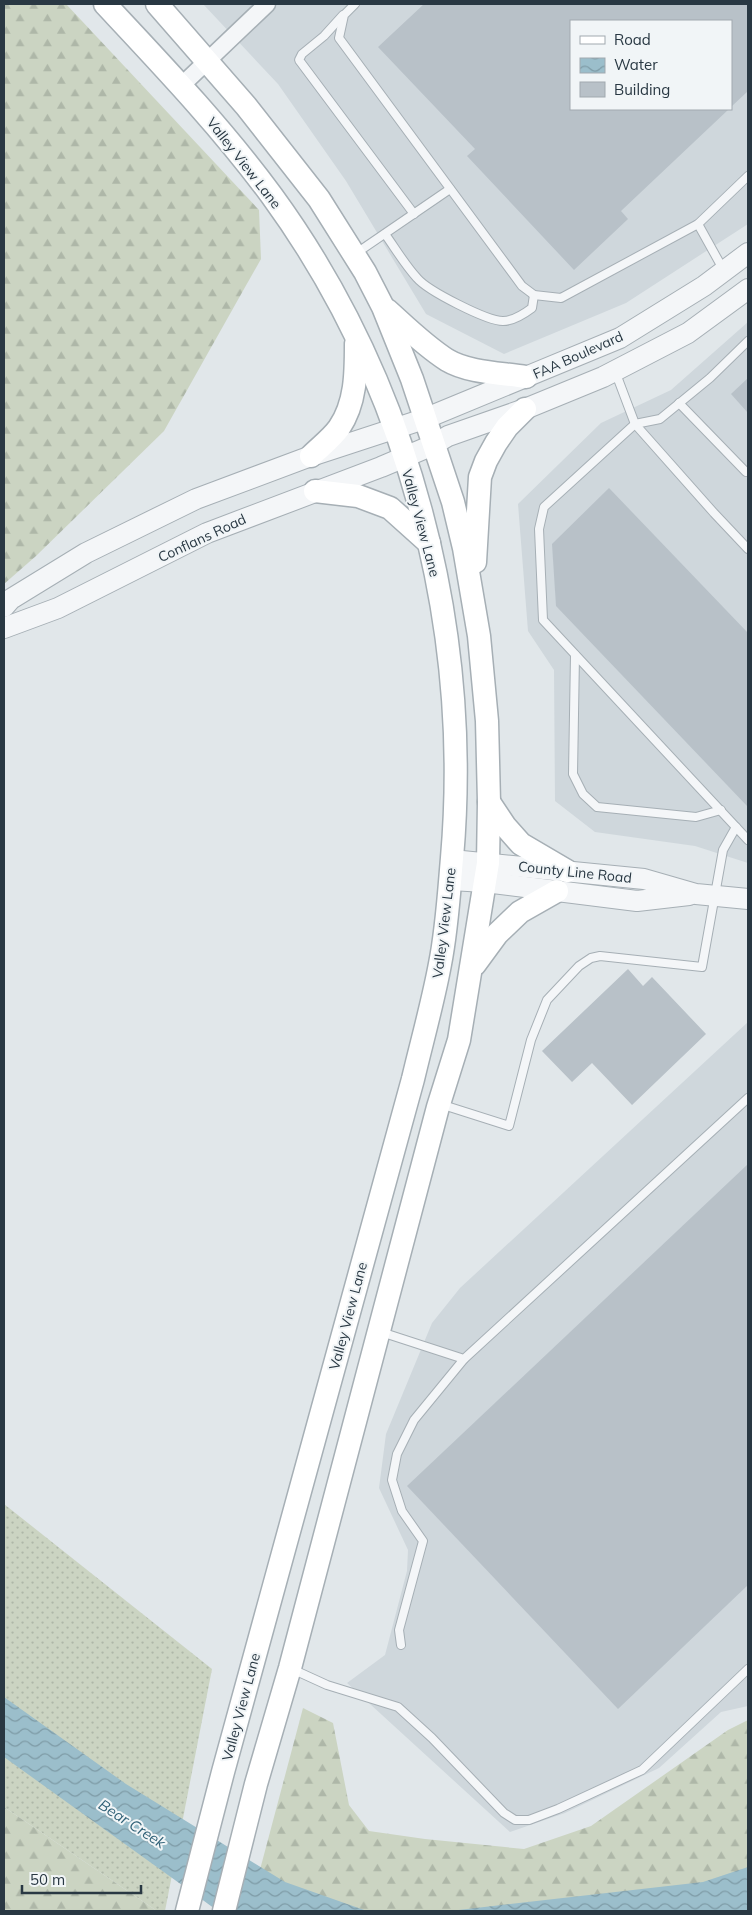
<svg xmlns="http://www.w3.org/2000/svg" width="752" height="1915" viewBox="0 0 752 1915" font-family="Mulish,sans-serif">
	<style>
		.built { fill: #cfd7dc; fill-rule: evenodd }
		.grass { fill: url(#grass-dots) }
		.forest { fill: url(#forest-firs) }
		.water { fill: url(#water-waves) }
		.building { fill: #b8c1c8 }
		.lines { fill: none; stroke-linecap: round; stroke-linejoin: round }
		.service-casing { stroke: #a6afb5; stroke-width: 10 }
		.minor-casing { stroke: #a6afb5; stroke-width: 19 }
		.tertiary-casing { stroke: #a6afb5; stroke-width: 22 }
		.secondary-casing { stroke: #a6afb5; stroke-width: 25 }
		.service { stroke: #f4f6f8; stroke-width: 8 }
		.minor { stroke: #f4f6f8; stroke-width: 16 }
		.tertiary { stroke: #f4f6f8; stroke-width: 20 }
		.secondary { stroke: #fff; stroke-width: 22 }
		.labels { text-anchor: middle; stroke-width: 4; stroke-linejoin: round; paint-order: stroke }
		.street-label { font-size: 14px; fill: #293843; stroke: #f1f5f7 }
		.water-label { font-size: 15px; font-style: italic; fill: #316278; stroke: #f1f5f7 }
	</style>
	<defs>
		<pattern id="grass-dots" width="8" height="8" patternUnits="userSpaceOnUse" patternTransform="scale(1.25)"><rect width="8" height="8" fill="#cbd4c2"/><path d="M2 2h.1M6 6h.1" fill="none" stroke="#aeb7a8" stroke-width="1.8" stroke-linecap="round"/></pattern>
		<pattern id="forest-firs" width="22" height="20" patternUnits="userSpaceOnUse" patternTransform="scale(1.25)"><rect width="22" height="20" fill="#cbd4c2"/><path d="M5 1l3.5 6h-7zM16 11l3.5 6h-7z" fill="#aeb7a8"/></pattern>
		<pattern id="water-waves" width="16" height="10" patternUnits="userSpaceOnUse" patternTransform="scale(1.25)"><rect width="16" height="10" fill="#9bbecb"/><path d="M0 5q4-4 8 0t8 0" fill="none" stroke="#7e9ba6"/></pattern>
	</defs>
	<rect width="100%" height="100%" fill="#e1e7ea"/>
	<g class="built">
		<path d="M203 4H748V224L626 303 504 354 426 314 346 181 278 84ZM571 21H731V109H571Z"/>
		<polygon points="748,322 748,863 695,846 595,832 555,801 554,670 528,631 518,504 601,423 671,390"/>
		<polygon points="748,1022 748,1706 721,1712 659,1768 565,1813 510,1832 347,1683 385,1655 407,1571 408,1550 379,1488 386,1434 432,1323 460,1288"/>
	</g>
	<polygon class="grass" points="4,1504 212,1669 165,1911 157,1911 4,1807"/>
	<g class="forest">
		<polygon points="4,4 66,4 259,210 261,259 164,431 36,556 4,584"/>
		<polygon points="303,1708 333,1723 349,1805 369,1831 425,1839 524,1849 591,1826 728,1730 748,1720 748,1911 249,1911"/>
		<polygon points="4,1807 157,1911 4,1911"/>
	</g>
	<g class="water">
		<polygon points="4,1697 126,1784 285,1882 367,1911 218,1911 4,1757"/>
		<polygon points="748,1867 748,1911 450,1911 703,1882"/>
	</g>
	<g class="building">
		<polygon points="424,4 747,4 748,5 748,91 731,107 731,21 571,21 571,109 729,109 621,211 628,219 574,270 467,156 475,149 378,47"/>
		<polygon points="748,378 748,413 731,394"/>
		<polygon points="609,488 748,633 748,807 556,606 552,544"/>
		<polygon points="628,969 643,986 652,977 706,1034 632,1105 592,1063 572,1082 542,1051"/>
		<polygon points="748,1164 748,1585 618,1709 407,1486"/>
	</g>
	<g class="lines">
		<g class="service-casing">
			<g id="service">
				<polyline points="355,4 344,15 339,38 522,286 534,295 561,298 698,224 748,176"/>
				<polyline points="343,15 324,36 302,54 299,60 414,214"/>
				<polyline points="698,224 723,269"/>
				<path d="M385 234C395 248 405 265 417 278 428 291 487 321 503 321 513 321 524 314 532 308L534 295"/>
				<polyline points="355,254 450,189"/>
				<polyline points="748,341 710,378 660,419 635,424 544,507 539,529 543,620 748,840"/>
				<polyline points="615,371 635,424 714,513 748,549"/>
				<polyline points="679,403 746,472"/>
				<polyline points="575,655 573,774 583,794 597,807 696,817 721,810"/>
				<polyline points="440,1104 509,1126 531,1040 547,1000 579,966 591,958 600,956 702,967 723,850 736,827"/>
				<polyline points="381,1332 464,1359 748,1098"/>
				<polyline points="401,1645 399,1630 423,1541 402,1511 392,1480 397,1454 414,1420 464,1359"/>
				<polyline points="292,1669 327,1685 398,1707 432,1738 504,1813 515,1820 529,1820 558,1809 642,1770 748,1669"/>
			</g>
		</g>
		<g class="minor-casing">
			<polyline id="minor" points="181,86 267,4"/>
		</g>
		<g class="tertiary-casing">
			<g id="tertiary">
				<polyline points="4,607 11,599 86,553 196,499 311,456 424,419 620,338 704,286 748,253"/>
				<polyline points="4,628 58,608 207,533 381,467 433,445 448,436 525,409 603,377 688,333 748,289"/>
				<polyline points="452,860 644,879 696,894 748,899"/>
				<polyline points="451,880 485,882 637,901 689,895"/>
			</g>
		</g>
		<g class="secondary-casing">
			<g id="secondary">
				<path d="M105 4C163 66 222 128 272 196 409 384 472 627 452 858 449 893 447 929 440 964 433 1002 422 1041 413 1079L223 1772 187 1911"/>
				<polyline points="157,4 246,106 319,199 365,272 383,307 412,379 453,502 464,548 479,636 487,721 489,802 488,863 459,1040 438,1107 290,1668 256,1784 224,1911"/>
				<path d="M387 310C406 327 425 346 447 360 469 373 501 373 526 377"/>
				<path d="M311 456C320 447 332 438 339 428 356 403 356 373 356 344"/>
				<polyline points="315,491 358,496 390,508 429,543"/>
				<polyline points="475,562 480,477 486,461 496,443 507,427 525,409"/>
				<polyline points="489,802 505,826 521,844 567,871"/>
				<polyline points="475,964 497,934 520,912 557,891"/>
			</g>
		</g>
		<use href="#service" class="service"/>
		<use href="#minor" class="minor"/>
		<use href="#tertiary" class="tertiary"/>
		<use href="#secondary" class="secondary"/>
	</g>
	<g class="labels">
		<g class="street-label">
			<text transform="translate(244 163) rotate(52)" y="5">Valley View Lane</text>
			<text transform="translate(578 355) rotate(-24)" y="5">FAA Boulevard</text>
			<text transform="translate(421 523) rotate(75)" y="5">Valley View Lane</text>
			<text transform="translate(202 538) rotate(-25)" y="5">Conflans Road</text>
			<text transform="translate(575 872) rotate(6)" y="5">County Line Road</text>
			<text transform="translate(444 923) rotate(-83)" y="5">Valley View Lane</text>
			<text transform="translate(348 1316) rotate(-75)" y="5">Valley View Lane</text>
			<text transform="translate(241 1707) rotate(-75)" y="5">Valley View Lane</text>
		</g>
		<g class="water-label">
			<text transform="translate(132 1824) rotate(33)" y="5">Bear Creek</text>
		</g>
	</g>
	<rect width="752" height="1915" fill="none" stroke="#293843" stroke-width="10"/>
	<rect x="570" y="20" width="162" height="90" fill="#f1f5f7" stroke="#a1a9af"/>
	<rect x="580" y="36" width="25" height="8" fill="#ffffff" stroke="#a1a9af"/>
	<text x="614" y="45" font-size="15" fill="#293843">Road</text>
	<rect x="580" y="58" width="25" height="15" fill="url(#water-waves)" stroke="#a1a9af"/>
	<text x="614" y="70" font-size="15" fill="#293843">Water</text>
	<rect x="580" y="82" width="25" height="15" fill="#b8c1c8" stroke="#a1a9af"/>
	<text x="614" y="95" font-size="15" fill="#293843">Building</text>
	<path d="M22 1885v8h119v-8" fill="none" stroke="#293843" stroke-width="2.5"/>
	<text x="30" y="1885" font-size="15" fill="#293843" stroke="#f1f5f7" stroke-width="4" paint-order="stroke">50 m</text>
</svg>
